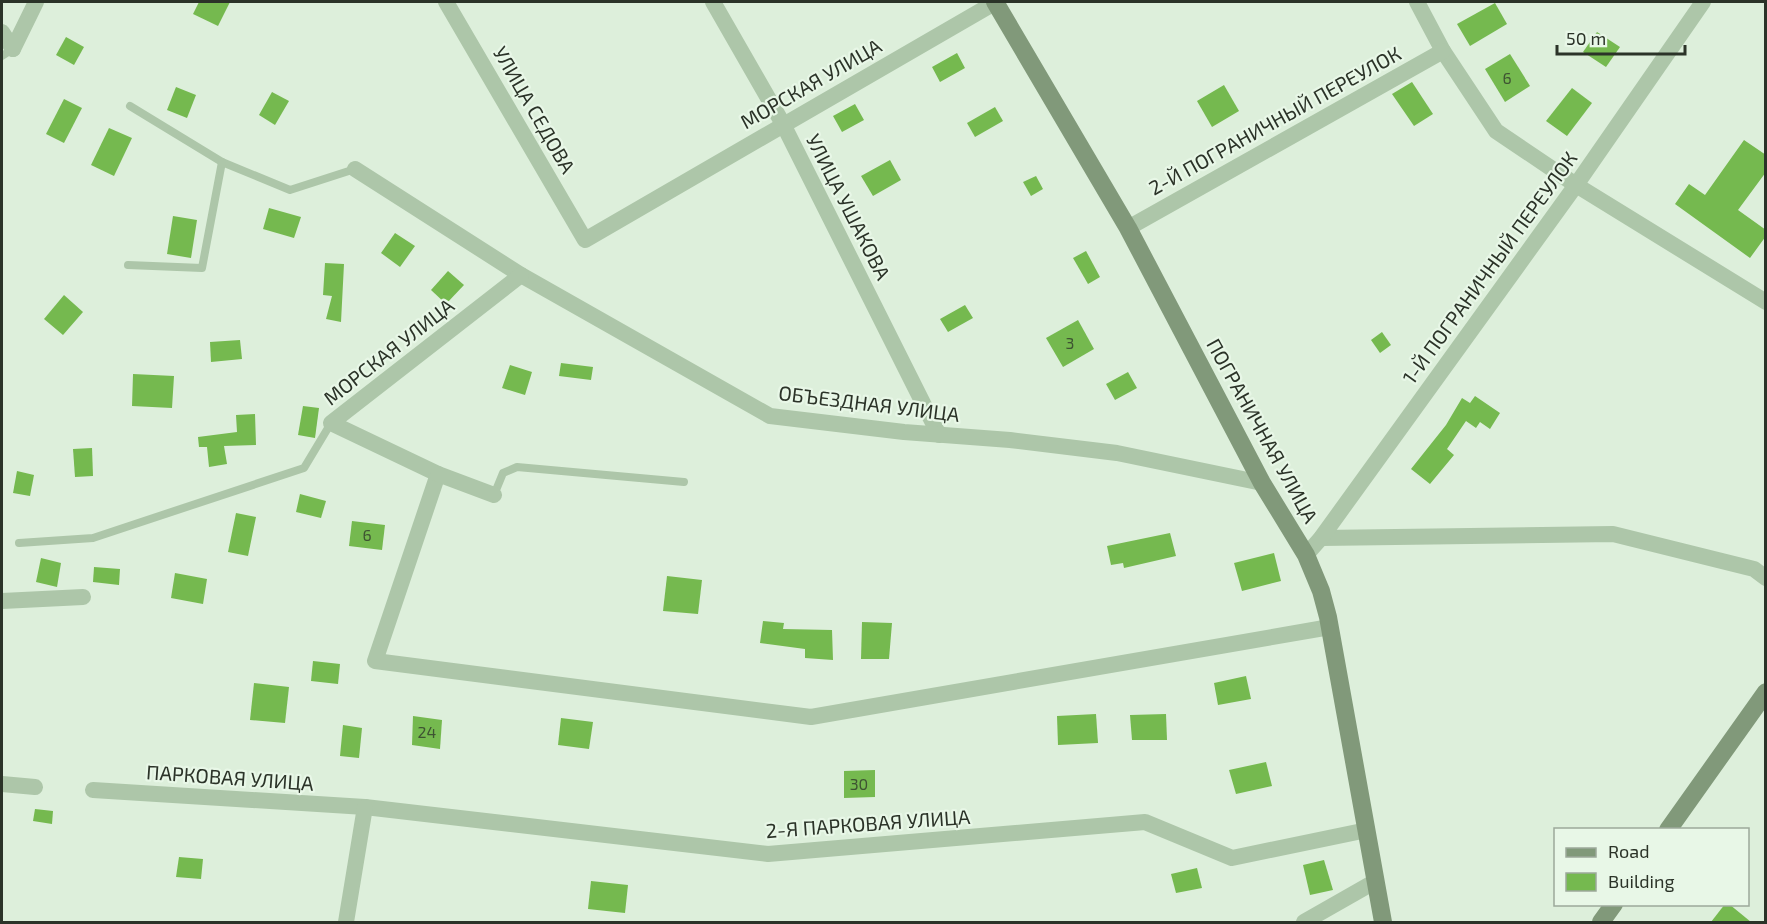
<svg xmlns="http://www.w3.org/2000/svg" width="1767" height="924" viewBox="0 0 1767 924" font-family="'Exo 2',sans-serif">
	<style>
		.building { fill: #75b94f }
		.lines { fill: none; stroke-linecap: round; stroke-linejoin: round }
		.lane { stroke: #adc6a9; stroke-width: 8 }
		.street { stroke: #adc6a9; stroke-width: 16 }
		.secondary { stroke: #81997a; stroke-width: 18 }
		.labels { text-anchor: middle; stroke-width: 4.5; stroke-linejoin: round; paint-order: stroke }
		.number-label { font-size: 16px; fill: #3e5432 }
		.street-label { font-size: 20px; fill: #2b3328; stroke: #e8f7e7 }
	</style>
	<rect width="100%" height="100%" fill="#ddefdb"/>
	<g class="building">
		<polygon points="199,2 230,2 218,26 193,14"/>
		<polygon points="1495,3 1507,24 1470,46 1457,24"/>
		<polygon points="1597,32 1620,47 1606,67 1583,52"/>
		<polygon points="66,37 84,47 74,65 56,55"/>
		<polygon points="957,53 965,68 940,82 932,67"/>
		<polygon points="1510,54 1530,86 1505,102 1485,69"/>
		<polygon points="1412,82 1433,114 1414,126 1392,94"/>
		<polygon points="1224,85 1239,111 1212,127 1197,101"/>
		<polygon points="176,87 196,95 187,118 167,110"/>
		<polygon points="1572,88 1592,103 1567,136 1546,121"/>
		<polygon points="272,92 289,101 275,125 259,115"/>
		<polygon points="64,99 82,108 64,143 46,134"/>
		<polygon points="855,104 864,120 842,132 833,116"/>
		<polygon points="995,107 1003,121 975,137 967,123"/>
		<polygon points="109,128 132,138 114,176 91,165"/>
		<polygon points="1744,140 1766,155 1766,172 1738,210 1766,230 1766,236 1750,258 1675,204 1689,184 1705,195"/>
		<polygon points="890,160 901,180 873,196 861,176"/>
		<polygon points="1036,176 1043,189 1031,196 1023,182"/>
		<polygon points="269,208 301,217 294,238 263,229"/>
		<polygon points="173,216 197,220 191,258 167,254"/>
		<polygon points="395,233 415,246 400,267 381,253"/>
		<polygon points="1086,251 1100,277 1088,284 1073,258"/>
		<polygon points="325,263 344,264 341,322 326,319 332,296 323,295"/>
		<polygon points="448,271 464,285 446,304 431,290"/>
		<polygon points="64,295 83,312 63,335 44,319"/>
		<polygon points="965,305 973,318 948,332 940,319"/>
		<polygon points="1078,320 1094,349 1063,367 1046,338"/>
		<polygon points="1382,332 1391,345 1380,353 1371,340"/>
		<polygon points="240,340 242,359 211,362 210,342"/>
		<polygon points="561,363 593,367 591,380 559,376"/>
		<polygon points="510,365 532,372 525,395 502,388"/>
		<polygon points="1128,372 1137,388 1115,400 1106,384"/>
		<polygon points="133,374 174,376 172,408 132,406"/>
		<polygon points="1475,396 1500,413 1490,429 1480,422 1476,428 1466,421 1447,449 1454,455 1430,484 1411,469 1446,425 1462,398 1470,403"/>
		<polygon points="303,406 319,408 315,438 298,435"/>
		<polygon points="255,414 256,445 224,446 227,464 209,467 207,447 199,447 198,437 237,432 236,415"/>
		<polygon points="92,448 93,476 75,477 73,449"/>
		<polygon points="17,471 34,475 30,496 13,493"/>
		<polygon points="300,494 326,501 321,518 296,512"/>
		<polygon points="236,513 256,517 248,556 228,552"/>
		<polygon points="352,521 385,525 382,550 349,546"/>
		<polygon points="1170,533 1176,556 1124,568 1123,563 1111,565 1107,546"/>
		<polygon points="1274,553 1281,581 1242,591 1234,563"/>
		<polygon points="41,558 61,563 57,587 36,582"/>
		<polygon points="94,567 120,569 119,585 93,582"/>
		<polygon points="175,573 207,579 203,604 171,598"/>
		<polygon points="667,576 702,580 698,614 663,611"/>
		<polygon points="763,621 784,623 783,629 832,630 833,660 805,658 805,649 760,643"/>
		<polygon points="862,622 892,623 889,659 861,659"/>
		<polygon points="313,661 340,664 338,684 311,681"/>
		<polygon points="1246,676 1251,699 1218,705 1214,683"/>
		<polygon points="254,683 289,687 285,723 250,720"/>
		<polygon points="1096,714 1098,743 1058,745 1057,716"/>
		<polygon points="1166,714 1167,740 1132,740 1130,715"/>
		<polygon points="413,716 442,720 440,749 412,745"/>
		<polygon points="561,718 593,722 589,749 558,745"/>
		<polygon points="343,725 362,728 359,758 340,756"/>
		<polygon points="1266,762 1272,786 1236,794 1229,770"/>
		<polygon points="875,770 875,797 844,798 844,771"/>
		<polygon points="35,809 53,811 52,824 33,821"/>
		<polygon points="179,857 203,859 201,879 176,877"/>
		<polygon points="1324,860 1333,890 1310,895 1303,865"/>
		<polygon points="1197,868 1202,888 1176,893 1171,874"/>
		<polygon points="591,881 628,885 625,913 588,909"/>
		<polygon points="1725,904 1729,904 1751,922 1711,922"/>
	</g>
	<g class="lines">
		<g class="lane">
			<polyline points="2,56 13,49"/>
			<polyline points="130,106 222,162 290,190 355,169"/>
			<polyline points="128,265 202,268 222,162"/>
			<polyline points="494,495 503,473 517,467 684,482"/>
			<polyline points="19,543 93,538 304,468 331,423"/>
		</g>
		<g class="street">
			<polyline points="446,2 585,240 996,2"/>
			<polyline points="713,2 783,124 939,435"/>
			<polyline points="1417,2 1443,51 1496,131 1576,185 1766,302"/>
			<polyline points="2,32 13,49"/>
			<polyline points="13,49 36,2"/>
			<polyline points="355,169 521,275 770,416 904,432 1010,440 1117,453 1262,483"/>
			<polyline points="1128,228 1443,51"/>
			<polyline points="521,275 331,423 438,474 375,661 811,717 1330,627"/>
			<polyline points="438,474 494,495"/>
			<polyline points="1321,538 1613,534 1754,569 1766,578"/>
			<polyline points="1306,555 1321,538 1576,185 1703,2"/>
			<polyline points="2,601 83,597"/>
			<polyline points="2,784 35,787"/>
			<polyline points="93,790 365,807 768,854 1145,822 1232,858 1367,830"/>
			<polyline points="346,922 365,807"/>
			<polyline points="1304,922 1376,881"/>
		</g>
		<g class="secondary">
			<polyline points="995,2 1128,228 1262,483 1306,555 1321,591 1328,617 1383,922"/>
			<polyline points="1668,830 1766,692"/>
			<polyline points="1601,922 1614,904"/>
		</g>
	</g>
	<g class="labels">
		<g class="number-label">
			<text x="1507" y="84">6</text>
			<text x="1070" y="349">3</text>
			<text x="367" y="541">6</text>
			<text x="427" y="738">24</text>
			<text x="859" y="790">30</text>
		</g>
		<g class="street-label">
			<text transform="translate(811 84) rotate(-30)" y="7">МОРСКАЯ УЛИЦА</text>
			<text transform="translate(534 110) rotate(60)" y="7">УЛИЦА СЕДОВА</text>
			<text transform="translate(1275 121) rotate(-29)" y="7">2-Й ПОГРАНИЧНЫЙ ПЕРЕУЛОК</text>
			<text transform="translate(848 207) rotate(63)" y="7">УЛИЦА УШАКОВА</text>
			<text transform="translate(1490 268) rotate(-54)" y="7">1-Й ПОГРАНИЧНЫЙ ПЕРЕУЛОК</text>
			<text transform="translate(389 352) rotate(-38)" y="7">МОРСКАЯ УЛИЦА</text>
			<text transform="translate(869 404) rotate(7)" y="7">ОБЪЕЗДНАЯ УЛИЦА</text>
			<text transform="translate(1262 431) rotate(61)" y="7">ПОГРАНИЧНАЯ УЛИЦА</text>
			<text transform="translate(230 778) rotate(4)" y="7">ПАРКОВАЯ УЛИЦА</text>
			<text transform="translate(868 824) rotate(-4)" y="7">2-Я ПАРКОВАЯ УЛИЦА</text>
		</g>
	</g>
	<rect width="1767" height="924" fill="none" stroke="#2b3328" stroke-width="6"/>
	<rect x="1554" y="828" width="195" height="78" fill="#e8f7e7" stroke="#9ca99b" stroke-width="1.5"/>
	<rect x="1566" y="848" width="30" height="9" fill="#81997a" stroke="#9ca99b" stroke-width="1.5"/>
	<text x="1608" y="858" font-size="18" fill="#2b3328">Road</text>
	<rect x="1566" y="873" width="30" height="18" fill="#75b94f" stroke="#9ca99b" stroke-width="1.5"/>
	<text x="1608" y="888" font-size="18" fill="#2b3328">Building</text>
	<path d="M1557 45v9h128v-9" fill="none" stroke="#2b3328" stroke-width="3"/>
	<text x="1566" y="45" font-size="18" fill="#2b3328" stroke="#e8f7e7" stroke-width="4.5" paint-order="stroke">50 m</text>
</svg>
